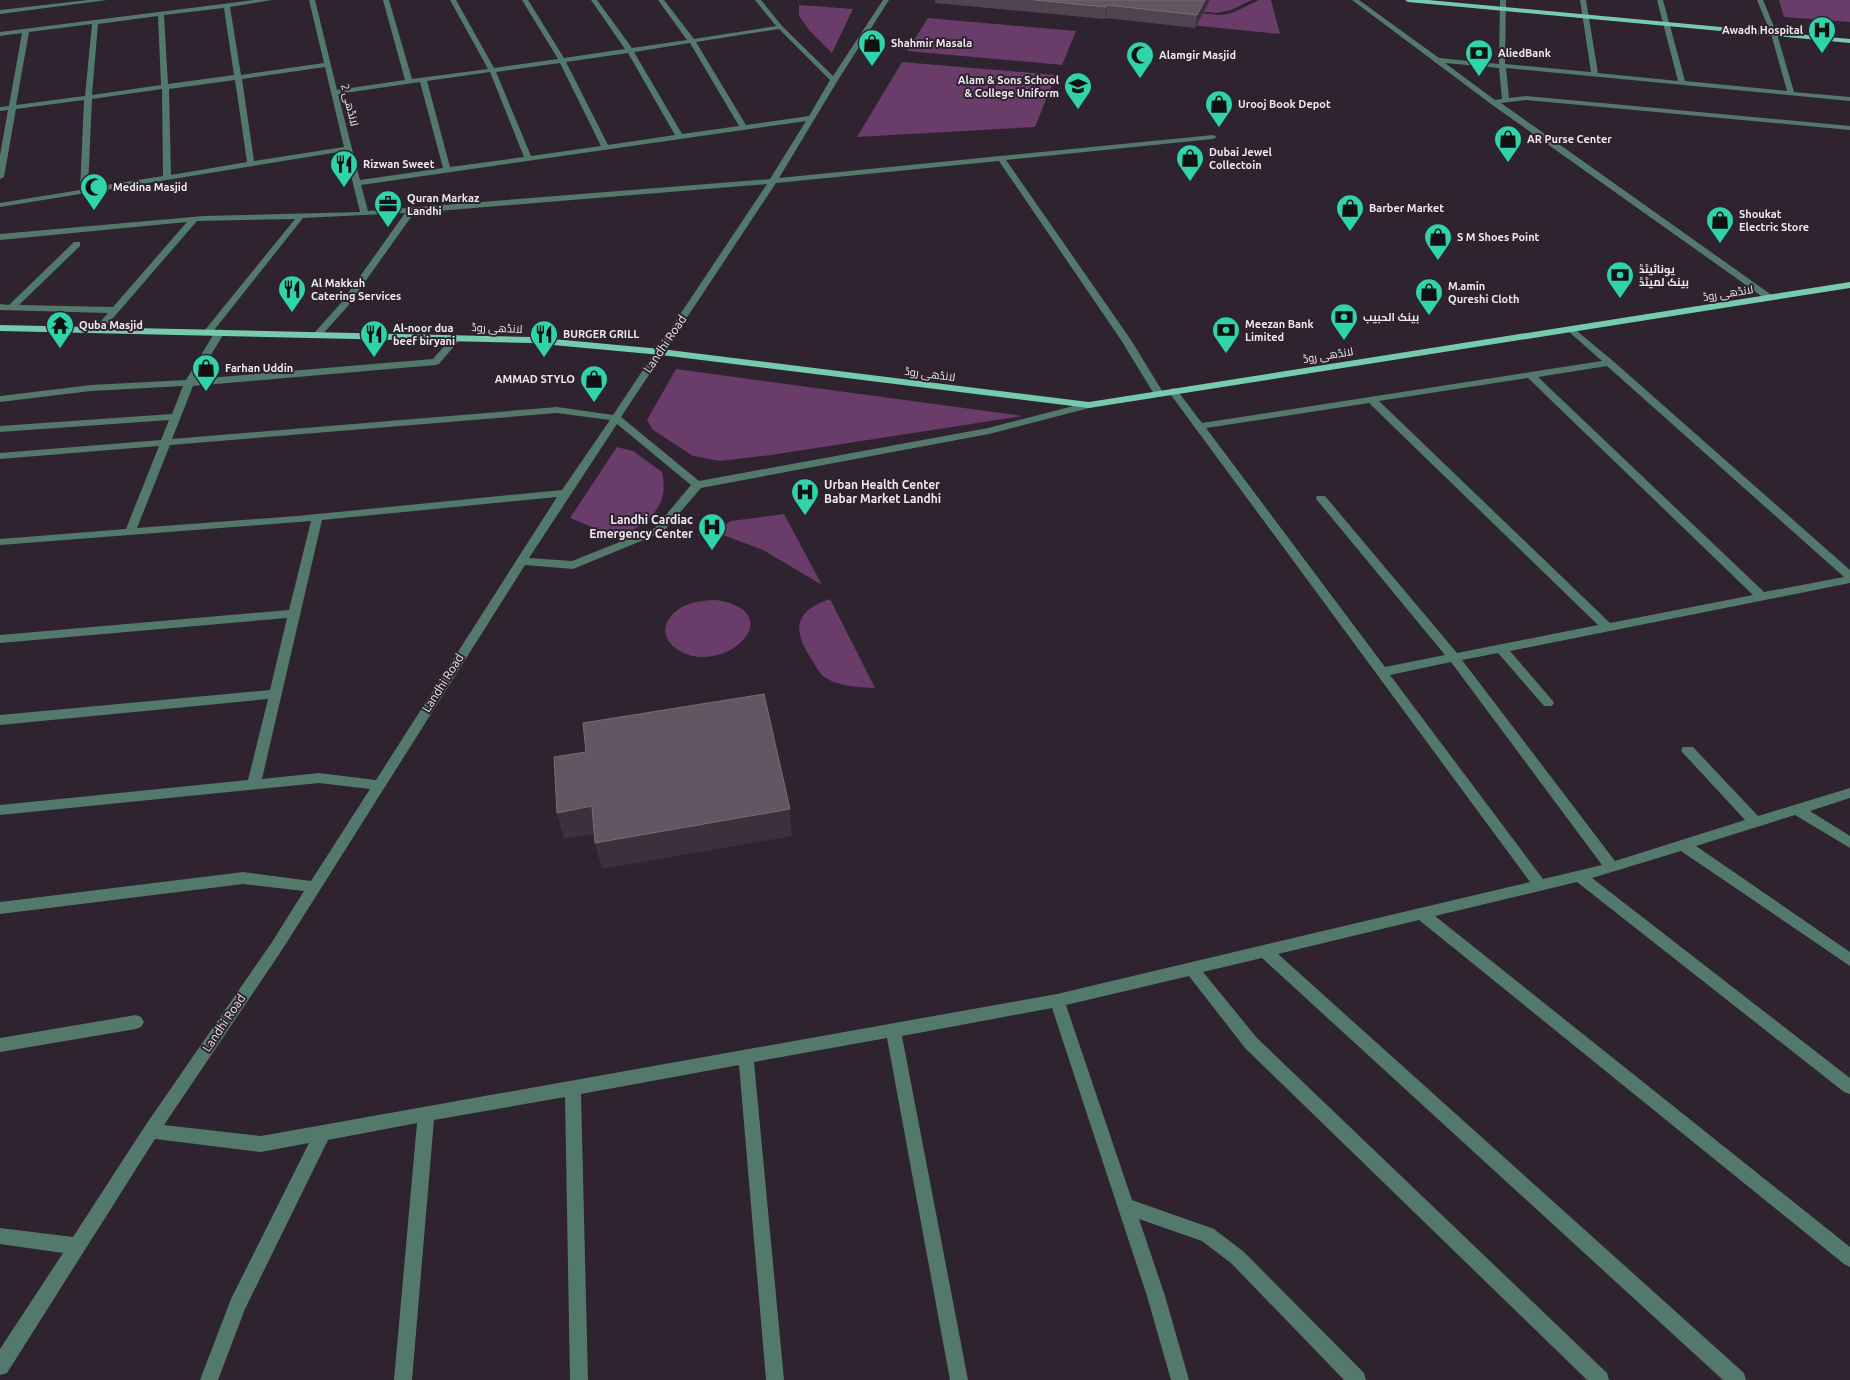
<svg xmlns="http://www.w3.org/2000/svg" width="1850" height="1380" viewBox="0 0 1850 1380" font-family="Ubuntu,Cairo,sans-serif">
	<style>
		.green { fill: #693c69 }
		.lines { fill: none; stroke-linecap: round; stroke-linejoin: round }
		.minor { fill: #52796b; fill-rule: evenodd }
		.major { fill: #76caae; fill-rule: evenodd }
		.wall { fill: #504450 }
		.shaded-wall { fill: #3b303b }
		.building { fill: #615661; stroke: #786d77 }
		.labels { text-anchor: middle; stroke-width: 4; stroke-linejoin: round; paint-order: stroke }
		.far-poi-label { font-size: 11px; font-weight: bold; fill: #f0e8ef; stroke: #2e232e; text-anchor: start }
		.far-street-label { font-size: 11px; fill: #f0e8ef; stroke: #2e232e }
		.street-label { font-size: 12px; fill: #f0e8ef; stroke: #2e232e }
		.poi-label { font-size: 12px; font-weight: bold; fill: #f0e8ef; stroke: #2e232e; text-anchor: start }
	</style>
	<rect width="100%" height="100%" fill="#2e232e"/>
	<g class="green">
		<polygon points="1148,0 1252,0 1231,10 1217,13 1146,6"/>
		<polygon points="1259,0 1271,0 1280,34 1120,18 1126,6 1220,15 1232,13"/>
		<polygon points="1779,0 1850,0 1850,22 1784,17"/>
		<polygon points="799,5 853,9 832,53 809,30 799,16"/>
		<polygon points="928,18 1076,31 1062,65 907,51"/>
		<polygon points="902,62 1056,75 1035,127 857,137"/>
		<polygon points="676,369 1023,416 771,455 720,461 693,456 653,430 647,420"/>
		<path d="M617 447 633 451 662 472C670 508 648 522 619 538L570 518Z"/>
		<polygon points="784,514 822,585 763,550 715,532 731,521"/>
		<path d="M830 599 875 688C858 687 838 687 823 676 818 672 814 662 810 657 791 627 797 610 830 599Z"/>
		<path d="M716 600C792 612 725 677 680 651 654 636 666 612 689 604 698 601 707 600 716 600Z"/>
	</g>
	<g class="lines">
		<g class="minor">
			<polygon points="88,0 107,0 0,14 0,10"/>
			<path d="M254 0H272L230 7 241 75 324 63 309 0H315L337 90 405 80 383 0H389L412 79 488 69 450 0H456L494 68 558 59 522 0H528L564 58 625 49 591 0H597L632 48 687 40 658 0H664L694 39 776 26 755 0H761L782 26 833 76 883 0H889L838 80 779 178 1213 135 1217 137 1213 139 1006 160 1131 340 1164 394 1159 397 1154 394 1121 340 999 161 776 183 621 417 699 481 988 428 1089 402 1094 405 1093 407 989 434 701 488 663 532 573 569 525 565 282 950 164 1125 261 1136 1057 994 1530 882 1168 391 1173 388 1176 389 1202 423 1602 361 1568 331 1566 329 1571 326 1613 361 1850 570V583L1510 651 1552 700 1554 703 1552 706H1544L1498 653 1462 660 1615 861 1745 820 1683 753 1681 750 1683 747H1693L1758 816 1850 788V798L1810 811 1850 836V848L1795 815 1696 846 1850 952V966L1681 851 1592 878 1850 1078V1094L1844 1092 1577 882 1435 916 1850 1247V1267L1844 1264 1419 920 1278 954 1744 1373 1746 1380H1723L1262 958 1203 972 1257 1038 1607 1373 1609 1380H1587L1245 1048 1189 976 1066 1005 1132 1200 1214 1229 1244 1252 1364 1373 1366 1380H1344L1232 1264 1202 1241 1139 1219 1165 1296 1189 1380H1171L1147 1296 1052 1008 902 1036 968 1380H950L887 1038 754 1062 784 1380H766L739 1065 581 1094 588 1380H570L565 1097 434 1120 412 1380H394L417 1123 328 1140 245 1309 218 1380H200L231 1299 309 1143 261 1152 155 1139 7 1373 0 1375V1349L63 1253 0 1244V1228L73 1237 145 1126 272 942 304 891 243 884 0 914V902L243 872 311 881 370 789 319 783 0 815V805L248 780 268 699 0 725V715L270 690 287 618 0 643V635L289 610 311 521 0 545V539L126 529 159 446 0 459V453L161 440 169 420 0 432V426L172 414 183 386 91 391 0 402V396L91 385 186 380 215 332 220 329 225 332 196 379 433 359 453 336 456 335 461 338 439 364 436 365 193 386 172 439 557 407 613 415 767 184 414 213 347 307 321 336H315V332L341 303 405 213 303 218 211 334H205V330L295 219 197 221 101 332 98 333 93 330 108 313 0 310V304L9 305 74 242H80V246L19 305 113 307 187 222 0 240V234L204 216 360 212 345 151 0 207V203L80 190 84 100 16 109 4 177 0 179V155L8 110 0 111V107L9 106 22 33 0 36V32ZM224 8 234 75 168 84 164 15ZM158 16 161 85 92 95 98 24ZM92 24 85 96 16 105 29 32ZM779 29 830 80 809 116 746 125 696 42ZM690 43 739 126 682 134 634 52ZM628 53 675 135 608 145 566 62ZM560 63 601 146 531 156 496 72ZM325 67 344 147 254 161 242 79ZM490 72 524 157 450 167 427 81ZM235 80 247 162 171 175 169 89ZM420 82 443 168 360 180 338 94ZM162 89 163 176 88 188 92 99ZM806 121 770 179 368 211 361 185ZM1607 366 1844 577 1764 592 1538 377ZM1528 378 1753 595 1610 623 1379 401ZM1369 403 1598 625 1457 653 1325 496H1317L1316 498 1317 500 1445 655 1385 667 1206 428ZM557 413 610 420 562 490 297 516 137 528 170 445ZM617 424 691 485 655 528 572 561 529 558ZM557 497 376 780 319 773 262 779 322 520ZM1451 662 1602 865 1543 879 1390 675Z"/>
			<path d="M1352 0H1359L1439 58 1499 64 1500 0H1506L1505 64 1591 72 1580 0H1586L1598 73 1678 81 1657 0H1663L1685 81 1787 91 1771 34 1757 0H1763L1777 34 1794 92 1850 97V101L1506 68 1509 98 1526 96 1850 126V130L1526 100 1501 103 1773 296V300H1767L1491 104ZM1445 63 1499 68 1502 99 1495 100Z"/>
			<polygon points="136,1015 141,1017 144,1022 141,1027 136,1029 0,1052 0,1038"/>
		</g>
		<g class="major">
			<polygon points="1405,0 1428,0 1850,39 1850,43 1408,2"/>
			<polygon points="1850,282 1850,288 1089,408 661,355 531,343 0,331 0,325 531,337 661,349 1089,402"/>
		</g>
	</g>
	<polygon class="wall" points="935,0 1210,0 1195,28 1106,18 1105,19 935,3"/>
	<g class="shaded-wall">
		<polygon points="1205,0 1210,0 1195,28 1197,15"/>
		<polygon points="1107,5 1106,18 1105,19 1106,7"/>
		<polygon points="592,806 599,833 564,839 557,813"/>
		<polygon points="790,809 792,836 602,869 595,843"/>
	</g>
	<g class="building">
		<polygon points="1035,0 1205,0 1197,15 1107,5 1106,7"/>
		<polygon points="764,694 790,809 595,843 592,806 557,813 554,757 586,752 583,723"/>
	</g>
	<defs>
		<g id="hospital-pin" transform="scale(1.4375)"><path d="M0 17L-7.5 6A9.5 9.5 0 1 1 7.5 6Z" fill="#2fd4aa" stroke="#2e232e"/><path d="M-5-5h3v3.5h4V-5h3V5h-3V1.5h-4V5h-3Z" fill="#111"/></g>
		<g id="shop-pin" transform="scale(1.4375)"><path d="M0 17L-7.5 6A9.5 9.5 0 1 1 7.5 6Z" fill="#2fd4aa" stroke="#2e232e"/><path d="M-5-2.5h2.3a2.7 3.5 0 0 1 5.4 0H5L5.5 6h-11ZM-1.5-2.5h3a1.5 2.3 0 0 0-3 0Z" fill="#111"/></g>
		<g id="bank-pin" transform="scale(1.4375)"><path d="M0 17L-7.5 6A9.5 9.5 0 1 1 7.5 6Z" fill="#2fd4aa" stroke="#2e232e"/><path d="M-6-4H6V4H-6ZM0-2.3a2.3 2.3 0 1 0 0 4.6a2.3 2.3 0 1 0 0-4.6Z" fill="#111"/></g>
		<g id="mosque-pin" transform="scale(1.4375)"><path d="M0 17L-7.5 6A9.5 9.5 0 1 1 7.5 6Z" fill="#2fd4aa" stroke="#2e232e"/><path d="M3.5-4.9A6 6 0 1 0 3.5 4.9A5 5 0 1 1 3.5-4.9Z" fill="#111"/></g>
		<g id="school-pin" transform="scale(1.4375)"><path d="M0 17L-7.5 6A9.5 9.5 0 1 1 7.5 6Z" fill="#2fd4aa" stroke="#2e232e"/><path d="M0-5L7-2L0 1L-7-2ZM-4 1L0 2.5L4 1V4Q0 6-4 4Z" fill="#111"/></g>
		<g id="restaurant-pin" transform="scale(1.4375)"><path d="M0 17L-7.5 6A9.5 9.5 0 1 1 7.5 6Z" fill="#2fd4aa" stroke="#2e232e"/><path d="M-5-6h1v4h1v-4h1v4h1v-4h1v5L-1.5 .5V6h-2V.5L-5-1ZM5-6V6H3V1.5H1.5Q1.5-4 5-6Z" fill="#111"/></g>
		<g id="office-pin" transform="scale(1.4375)"><path d="M0 17L-7.5 6A9.5 9.5 0 1 1 7.5 6Z" fill="#2fd4aa" stroke="#2e232e"/><path d="M-6-3h4V-5.5h4V-3h4V5H-6ZM-1-4.5V-3h2v-1.5ZM-6 0V1H6V0Z" fill="#111"/></g>
		<g id="temple-pin" transform="scale(1.4375)"><path d="M0 17L-7.5 6A9.5 9.5 0 1 1 7.5 6Z" fill="#2fd4aa" stroke="#2e232e"/><path d="M0-6L5-2H3V0L6.5 2.5H4V6H1.5V3h-3V6H-4V2.5H-6.5L-3 0V-2H-5Z" fill="#111"/></g>
	</defs>
	<g fill-rule="evenodd">
		<use href="#hospital-pin" x="1822" y="30"/>
		<use href="#shop-pin" x="872" y="43"/>
		<use href="#bank-pin" x="1479" y="53"/>
		<use href="#mosque-pin" x="1140" y="55"/>
		<use href="#school-pin" x="1078" y="86"/>
		<use href="#shop-pin" x="1219" y="104"/>
		<use href="#shop-pin" x="1508" y="139"/>
		<use href="#shop-pin" x="1190" y="158"/>
		<use href="#restaurant-pin" x="344" y="164"/>
		<use href="#mosque-pin" x="94" y="187"/>
		<use href="#office-pin" x="388" y="204"/>
		<use href="#shop-pin" x="1350" y="208"/>
		<use href="#shop-pin" x="1720" y="220"/>
		<use href="#shop-pin" x="1438" y="237"/>
		<use href="#bank-pin" x="1620" y="275"/>
		<use href="#restaurant-pin" x="292" y="289"/>
		<use href="#shop-pin" x="1429" y="292"/>
		<use href="#bank-pin" x="1344" y="317"/>
		<use href="#temple-pin" x="60" y="325"/>
		<use href="#bank-pin" x="1226" y="330"/>
		<use href="#restaurant-pin" x="374" y="334"/>
		<use href="#restaurant-pin" x="544" y="334"/>
		<use href="#shop-pin" x="206" y="368"/>
		<use href="#shop-pin" x="594" y="379"/>
		<use href="#hospital-pin" x="805" y="492"/>
		<use href="#hospital-pin" x="712" y="527"/>
	</g>
	<g class="labels">
		<g class="far-poi-label">
			<text x="1803" y="34" text-anchor="end">Awadh Hospital</text>
			<text x="891" y="47">Shahmir Masala</text>
			<text x="1498" y="57">AliedBank</text>
			<text x="1159" y="59">Alamgir Masjid</text>
			<text x="1059" y="84" text-anchor="end">Alam &amp; Sons School<tspan x="1059" dy="13">&amp; College Uniform</tspan></text>
			<text x="1238" y="108">Urooj Book Depot</text>
			<text x="1527" y="143">AR Purse Center</text>
			<text x="1209" y="156">Dubai Jewel<tspan x="1209" dy="13">Collectoin</tspan></text>
			<text x="363" y="168">Rizwan Sweet</text>
			<text x="113" y="191">Medina Masjid</text>
			<text x="407" y="202">Quran Markaz<tspan x="407" dy="13">Landhi</tspan></text>
			<text x="1369" y="212">Barber Market</text>
			<text x="1739" y="218">Shoukat<tspan x="1739" dy="13">Electric Store</tspan></text>
			<text x="1457" y="241">S M Shoes Point</text>
			<text x="1639" y="273">یونائیٹڈ<tspan x="1639" dy="13">بینک لمیٹڈ</tspan></text>
			<text x="311" y="287">Al Makkah<tspan x="311" dy="13">Catering Services</tspan></text>
			<text x="1448" y="290">M.amin<tspan x="1448" dy="13">Qureshi Cloth</tspan></text>
			<text x="1363" y="321">بينک الحبيب</text>
			<text x="1245" y="328">Meezan Bank<tspan x="1245" dy="13">Limited</tspan></text>
			<text x="79" y="329">Quba Masjid</text>
			<text x="393" y="332">Al-noor dua<tspan x="393" dy="13">beef biryani</tspan></text>
			<text x="563" y="338">BURGER GRILL</text>
			<text x="225" y="372">Farhan Uddin</text>
			<text x="575" y="383" text-anchor="end">AMMAD STYLO</text>
		</g>
		<g class="far-street-label">
			<text transform="translate(350 105) rotate(76)" y="4">لانڈھی 2</text>
			<text transform="translate(1728 293) rotate(-9)" y="4">لانڈھی روڈ</text>
			<text transform="translate(497 328) rotate(2)" y="4">لانڈھی روڈ</text>
			<text transform="translate(1328 355) rotate(-9)" y="4">لانڈھی روڈ</text>
			<text transform="translate(930 374) rotate(7)" y="4">لانڈھی روڈ</text>
		</g>
		<g class="street-label">
			<text transform="translate(665 344) rotate(-56)" y="4">Landhi Road</text>
			<text transform="translate(443 683) rotate(-58)" y="4">Landhi Road</text>
			<text transform="translate(224 1023) rotate(-56)" y="4">Landhi Road</text>
		</g>
		<g class="poi-label">
			<text x="824" y="489">Urban Health Center<tspan x="824" dy="14">Babar Market Landhi</tspan></text>
			<text x="693" y="524" text-anchor="end">Landhi Cardiac<tspan x="693" dy="14">Emergency Center</tspan></text>
		</g>
	</g>
</svg>
